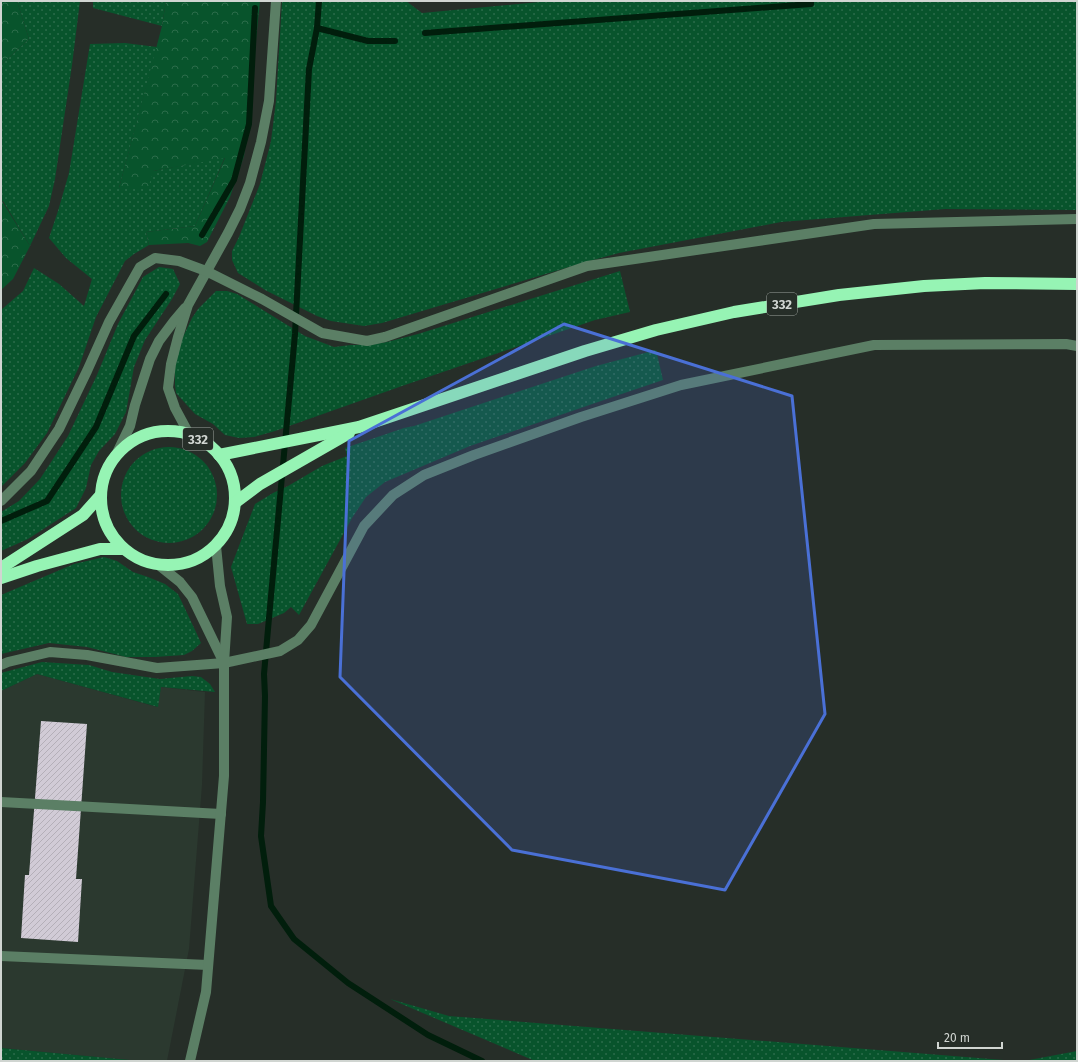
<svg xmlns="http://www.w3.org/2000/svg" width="1078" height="1062" viewBox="0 0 1078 1062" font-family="'Fira Sans',sans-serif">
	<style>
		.built { fill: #2b392f }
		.grass { fill: url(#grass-dots) }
		.forest { fill: url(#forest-crowns) }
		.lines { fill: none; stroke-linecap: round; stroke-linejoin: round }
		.stream { stroke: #011e0c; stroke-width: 6 }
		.building { fill: url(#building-hatch) }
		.minor { stroke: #5b7f65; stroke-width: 10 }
		.highway { stroke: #96f4b4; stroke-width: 12 }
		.marked { fill: #4a70d6; fill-opacity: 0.2; stroke: #4a70d6; stroke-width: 3; stroke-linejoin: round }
		.labels { text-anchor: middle; stroke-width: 4; stroke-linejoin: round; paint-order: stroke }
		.shield { fill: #262e28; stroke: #9da39e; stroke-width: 1 }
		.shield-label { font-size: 13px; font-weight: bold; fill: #d0d5d1 }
	</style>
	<defs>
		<pattern id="grass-dots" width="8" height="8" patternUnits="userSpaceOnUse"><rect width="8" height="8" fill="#08542c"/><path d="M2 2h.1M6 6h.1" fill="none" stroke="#2b6c4a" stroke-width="1.8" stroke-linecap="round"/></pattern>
		<pattern id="forest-crowns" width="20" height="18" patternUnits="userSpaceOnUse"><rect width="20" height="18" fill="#08542c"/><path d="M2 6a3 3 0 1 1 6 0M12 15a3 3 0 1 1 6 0" fill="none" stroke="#2b6c4a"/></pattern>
		<pattern id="building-hatch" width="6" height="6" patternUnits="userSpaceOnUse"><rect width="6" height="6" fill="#d1cbd6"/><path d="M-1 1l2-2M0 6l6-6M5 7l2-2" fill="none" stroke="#b4afb8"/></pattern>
	</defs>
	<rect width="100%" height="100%" fill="#262e28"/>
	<polygon class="built" points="37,674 157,707 161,687 205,692 202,785 189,949 167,1061 139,1061 1,1048 1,691"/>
	<g class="grass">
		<polygon points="17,1 80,1 72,65 55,179 49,206 30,246 3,201 1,202 1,65 29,39"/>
		<polygon points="93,1 166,1 162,26 93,8"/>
		<polygon points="282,1 406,1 422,13 550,1 1077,1 1077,210 945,209 781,222 619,253 586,262 382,323 364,326 331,321 317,316 265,290 238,273 232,260 232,251 239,237 260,184 271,141 276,101"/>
		<polygon points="125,43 157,47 119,188 153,171 225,157 195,226 146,232 149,245 134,254 125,261 96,317 79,367 47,433 25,463 1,487 1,310 23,291 34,268 59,284 84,306 92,279 66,258 49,238 58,211 69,173 90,44"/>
		<polygon points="159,267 173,269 180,284 172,299 145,340 134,367 126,412 115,434 99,451 91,465 86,488 76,508 28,539 1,551 1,512 19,501 40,479 68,436 97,375 118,324 143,277"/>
		<polygon points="620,271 630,312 595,320 402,386 275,431 254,437 239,438 225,435 213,424 195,414 176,393 175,385 175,363 182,339 192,318 198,309 216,291 227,291 237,294 305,336 334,347 351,345 369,345 387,342 418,334"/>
		<polygon points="656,350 663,380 604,400 470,446 385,482 366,497 352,518 299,615 291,607 284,613 258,624 247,624 231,567 255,504 273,493 288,486 322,466 347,456 345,448 404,428 414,426 596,366"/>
		<circle cx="169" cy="495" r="48"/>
		<polygon points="104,557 117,561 133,572 148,577 165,584 178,594 196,632 201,643 192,651 184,655 155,657 126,657 87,647 49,643 1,654 1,595 74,564"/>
		<polygon points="42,662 89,665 112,672 160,679 192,676 201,677 210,684 215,692 161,687 158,707 37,674 1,691 1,673"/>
		<polygon points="390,999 449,1016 1016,1061 535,1061"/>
		<polygon points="1,1048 130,1060 130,1061 1,1061"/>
		<polygon points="1077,1051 1077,1061 1024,1061"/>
	</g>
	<g class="forest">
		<polygon points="1,1 17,1 29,39 1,65"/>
		<polygon points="166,1 260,1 244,156 230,197 207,242 200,246 188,243 149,245 146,232 195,226 225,158 153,171 148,189 119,188 162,26"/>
		<polygon points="2,201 30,246 13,279 1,290 1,202"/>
	</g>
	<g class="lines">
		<g class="stream">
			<polyline points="319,1 317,28 309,69 295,334 269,618 264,674 265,696 263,802 261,836 271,906 294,939 348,983 428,1035 482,1061"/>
			<polyline points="317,28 368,41 395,41"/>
			<polyline points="425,33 811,4 811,1"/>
			<polyline points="202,235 234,180 249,124 255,8"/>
			<polyline points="1,521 47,501 96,427 134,336 166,294"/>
		</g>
	</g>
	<polygon class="building" points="41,721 87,724 76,879 82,879 78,942 21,938 25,875 29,875"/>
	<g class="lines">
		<g class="minor">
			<polyline points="189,434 175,408 168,388 171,364 178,337 188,305 228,233 240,209 250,183 261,142 269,101 276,1"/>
			<polyline points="116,455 130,426 135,405 150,359 159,341 174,321 185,308"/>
			<polyline points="1,501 31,471 59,429 87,371 109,322 140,267 155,258 179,261 206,271 262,299 322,333 350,338 367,341 385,337 587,266 874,224 1077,219"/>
			<polyline points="160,566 180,582 192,597 224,663"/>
			<polyline points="1,665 8,662 50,652 87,655 157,668 224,663 280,651 298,640 311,625 364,526 393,495 424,475 474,455 581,417 681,385 874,345 1066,344 1077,346"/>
			<polyline points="1,802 221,814"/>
			<polyline points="1,956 208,965"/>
			<polyline points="190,1061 206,992 224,776 224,663 227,617 220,586 216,546"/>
		</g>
		<g class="highway">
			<circle cx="168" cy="498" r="67"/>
			<polyline points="219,455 359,427 585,351 656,330 734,312 839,295 924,286 985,283 1077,284"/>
			<polyline points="236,502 260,484 349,433"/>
			<polyline points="1,568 83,515 100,496"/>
			<polyline points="1,578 37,566 100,549 123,549"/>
		</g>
	</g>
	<path class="marked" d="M564 324 792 396 825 714 725 890 512 850 340 677 349 441Z"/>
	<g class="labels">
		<g class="shield">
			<rect x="767" y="293" width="30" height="22" rx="3"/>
			<rect x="183" y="428" width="30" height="22" rx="3"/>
		</g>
		<g class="shield-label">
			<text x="782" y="309">332</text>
			<text x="198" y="444">332</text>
		</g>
	</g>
	<rect width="1078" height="1062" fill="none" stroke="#d0d5d1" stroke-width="4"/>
	<path d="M938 1042v6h64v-6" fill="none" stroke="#d0d5d1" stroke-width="2"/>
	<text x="944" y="1042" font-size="12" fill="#d0d5d1" stroke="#262e28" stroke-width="3" paint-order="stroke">20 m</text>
</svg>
